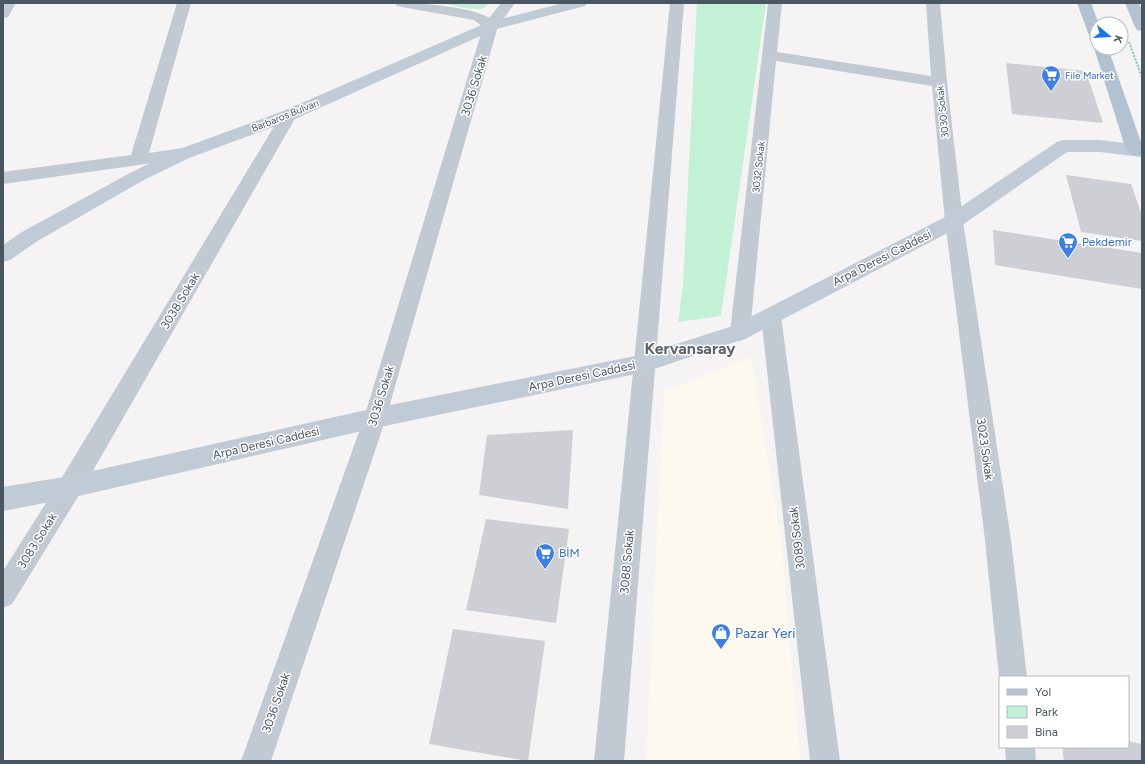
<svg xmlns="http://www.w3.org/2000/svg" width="1145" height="764" viewBox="0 0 1145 764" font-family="Figtree,sans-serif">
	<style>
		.commercial { fill: #fdf9ef }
		.green { fill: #c3f1d5 }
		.building { fill: #cdcfd5 }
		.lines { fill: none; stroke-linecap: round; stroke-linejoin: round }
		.path { stroke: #7ad0a6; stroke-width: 2; stroke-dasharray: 2 1.5; stroke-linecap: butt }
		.street { fill: #c1cad2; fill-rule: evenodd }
		.secondary { fill: #c1cbd6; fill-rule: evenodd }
		.primary { fill: #b3c2d1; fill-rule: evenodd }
		.labels { text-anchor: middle; stroke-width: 3; stroke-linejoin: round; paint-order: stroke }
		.far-shop-label { font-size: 10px; fill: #366cbe; stroke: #fff; text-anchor: start }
		.far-street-label { font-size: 10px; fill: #4a5661; stroke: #fff }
		.street-label { font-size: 12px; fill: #4a5661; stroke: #fff }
		.shop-label { font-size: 12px; fill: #366cbe; stroke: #fff; text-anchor: start }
		.near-shop-label { font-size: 14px; fill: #366cbe; stroke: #fff; text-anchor: start }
		.district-label { font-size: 16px; font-weight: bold; fill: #5f6368; stroke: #fff }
	</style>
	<rect width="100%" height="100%" fill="#f5f3f3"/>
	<polygon class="commercial" points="751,357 781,540 800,761 646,761 664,391"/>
	<g class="green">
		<polygon points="440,3 489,3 482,9 471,9"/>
		<polygon points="697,3 766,3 721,316 678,322 683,285"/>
	</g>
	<g class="building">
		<polygon points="1006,63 1086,71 1103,123 1012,114"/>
		<polygon points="1066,175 1131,184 1142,216 1142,241 1081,232"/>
		<polygon points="993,230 1142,253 1142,289 995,265"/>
		<polygon points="573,430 568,509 479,495 487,435"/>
		<polygon points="486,519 569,529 556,623 466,610"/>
		<polygon points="453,629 545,641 528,761 429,744"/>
		<polygon points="1128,741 1142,744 1142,761 1064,761 1062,747 1128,747"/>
	</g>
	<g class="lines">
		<polyline class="path" points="1129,42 1142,77"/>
		<g class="street">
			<polygon points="3,3 16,3 8,17 3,18"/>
			<polygon points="177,3 191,3 149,153 183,148 189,150 192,154 189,158 3,184 3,172 131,155"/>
			<path d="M395 3C418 3 471 6 489 18L501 3H515L498 26 386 418 271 761H241L364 418 483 27 474 20 402 7 397 6Z"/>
			<polygon points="670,3 684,3 624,761 594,761"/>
			<polygon points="768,3 782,3 777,52 931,76 926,3 940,3 947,82 963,221 1011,540 1027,677 1000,677 1000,680 999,677 985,540 945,221 932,86 776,61 750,332 747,338 740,341 733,338 730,332"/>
			<polygon points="289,110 295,111 297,115 79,495 12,604 3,608 3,571 61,479 281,115 283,111"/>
			<polygon points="771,308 778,310 781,316 840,761 810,761 761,316 764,310"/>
			<polygon points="1005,747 1035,747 1036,761 1006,761"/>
		</g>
		<g class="secondary">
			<polygon points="563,3 587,3 585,6 496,29 295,119 189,158 142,181 36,242 10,260 3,262 3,245 22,232 130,173 177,150 283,111 486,23"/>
			<polygon points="1063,140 1099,140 1142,145 1142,157 1099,152 1067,152 961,226 747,338 645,372 375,428 70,498 3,511 3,487 70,476 375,408 645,354 733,326 947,216 1057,142"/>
		</g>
		<g class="primary">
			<polygon points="1077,3 1091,3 1099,24 1097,24 1097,42 1092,41 1090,38"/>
			<polygon points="1125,3 1139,3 1142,10 1142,31 1137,30 1135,27"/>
			<polygon points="1096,45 1097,45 1097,48 1108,48 1142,145 1141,154 1135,156 1129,154 1126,150 1094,48"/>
		</g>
	</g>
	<defs>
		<g id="supermarket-pin" transform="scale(1)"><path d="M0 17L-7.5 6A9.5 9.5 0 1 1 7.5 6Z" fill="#3f7fe0" stroke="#fff"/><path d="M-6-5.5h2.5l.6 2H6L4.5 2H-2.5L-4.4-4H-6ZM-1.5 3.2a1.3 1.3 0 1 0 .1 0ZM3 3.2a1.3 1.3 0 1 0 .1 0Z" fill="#fff"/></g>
		<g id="shop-pin" transform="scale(1)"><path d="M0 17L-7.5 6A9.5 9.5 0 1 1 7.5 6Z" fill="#3f7fe0" stroke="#fff"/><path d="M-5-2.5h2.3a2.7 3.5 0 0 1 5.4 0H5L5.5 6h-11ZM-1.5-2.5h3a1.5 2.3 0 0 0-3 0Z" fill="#fff"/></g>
	</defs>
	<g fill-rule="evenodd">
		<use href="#supermarket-pin" x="1051" y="75"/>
		<use href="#supermarket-pin" x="1068" y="242"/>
		<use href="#supermarket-pin" x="545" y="553"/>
		<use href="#shop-pin" x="721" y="633"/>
	</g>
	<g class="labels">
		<g class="far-shop-label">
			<text x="1065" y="79">File Market</text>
		</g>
		<g class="far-street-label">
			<text transform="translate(942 112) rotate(-96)" y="4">3030 Sokak</text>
			<text transform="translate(285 115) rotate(-22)" y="4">Barbaros Bulvarı</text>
			<text transform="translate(758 167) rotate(-84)" y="4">3032 Sokak</text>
		</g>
		<g class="street-label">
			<text transform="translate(474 86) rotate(-73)" y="4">3036 Sokak</text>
			<text transform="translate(882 258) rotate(-27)" y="4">Arpa Deresi Caddesi</text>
			<text transform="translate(180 301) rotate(-59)" y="4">3038 Sokak</text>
			<text transform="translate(582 376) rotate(-12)" y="4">Arpa Deresi Caddesi</text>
			<text transform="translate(381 396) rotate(-73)" y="4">3036 Sokak</text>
			<text transform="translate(266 443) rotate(-13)" y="4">Arpa Deresi Caddesi</text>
			<text transform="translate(985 449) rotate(82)" y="4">3023 Sokak</text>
			<text transform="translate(797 538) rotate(-97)" y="4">3089 Sokak</text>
			<text transform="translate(37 541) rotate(-58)" y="4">3083 Sokak</text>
			<text transform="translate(627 562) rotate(-85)" y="4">3088 Sokak</text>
			<text transform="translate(276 703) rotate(-71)" y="4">3036 Sokak</text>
		</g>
		<g class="shop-label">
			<text x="1082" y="246">Pekdemir</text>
			<text x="559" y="557">BİM</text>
		</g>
		<g class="near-shop-label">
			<text x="735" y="638">Pazar Yeri</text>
		</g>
		<g class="district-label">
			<text x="690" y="354">Kervansaray</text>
		</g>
	</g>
	<rect width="1145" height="764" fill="none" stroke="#4a5661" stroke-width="8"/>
	<rect x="999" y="676" width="130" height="72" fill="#ffffff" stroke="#b7bbc0"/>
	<rect x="1007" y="689" width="20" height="6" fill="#b3c2d1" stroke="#b7bbc0"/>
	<text x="1035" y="696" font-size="12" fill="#4a5661">Yol</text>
	<rect x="1007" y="706" width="20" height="12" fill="#c3f1d5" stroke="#b7bbc0"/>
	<text x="1035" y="716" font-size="12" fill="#4a5661">Park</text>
	<rect x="1007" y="726" width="20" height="12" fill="#cdcfd5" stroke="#b7bbc0"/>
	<text x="1035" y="736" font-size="12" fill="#4a5661">Bina</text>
	<g transform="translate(1109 36) rotate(108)"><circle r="19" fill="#ffffff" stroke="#b7bbc0"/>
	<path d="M0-3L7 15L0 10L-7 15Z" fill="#1a73e8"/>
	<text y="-6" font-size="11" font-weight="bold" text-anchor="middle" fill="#4a5661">K</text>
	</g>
</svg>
